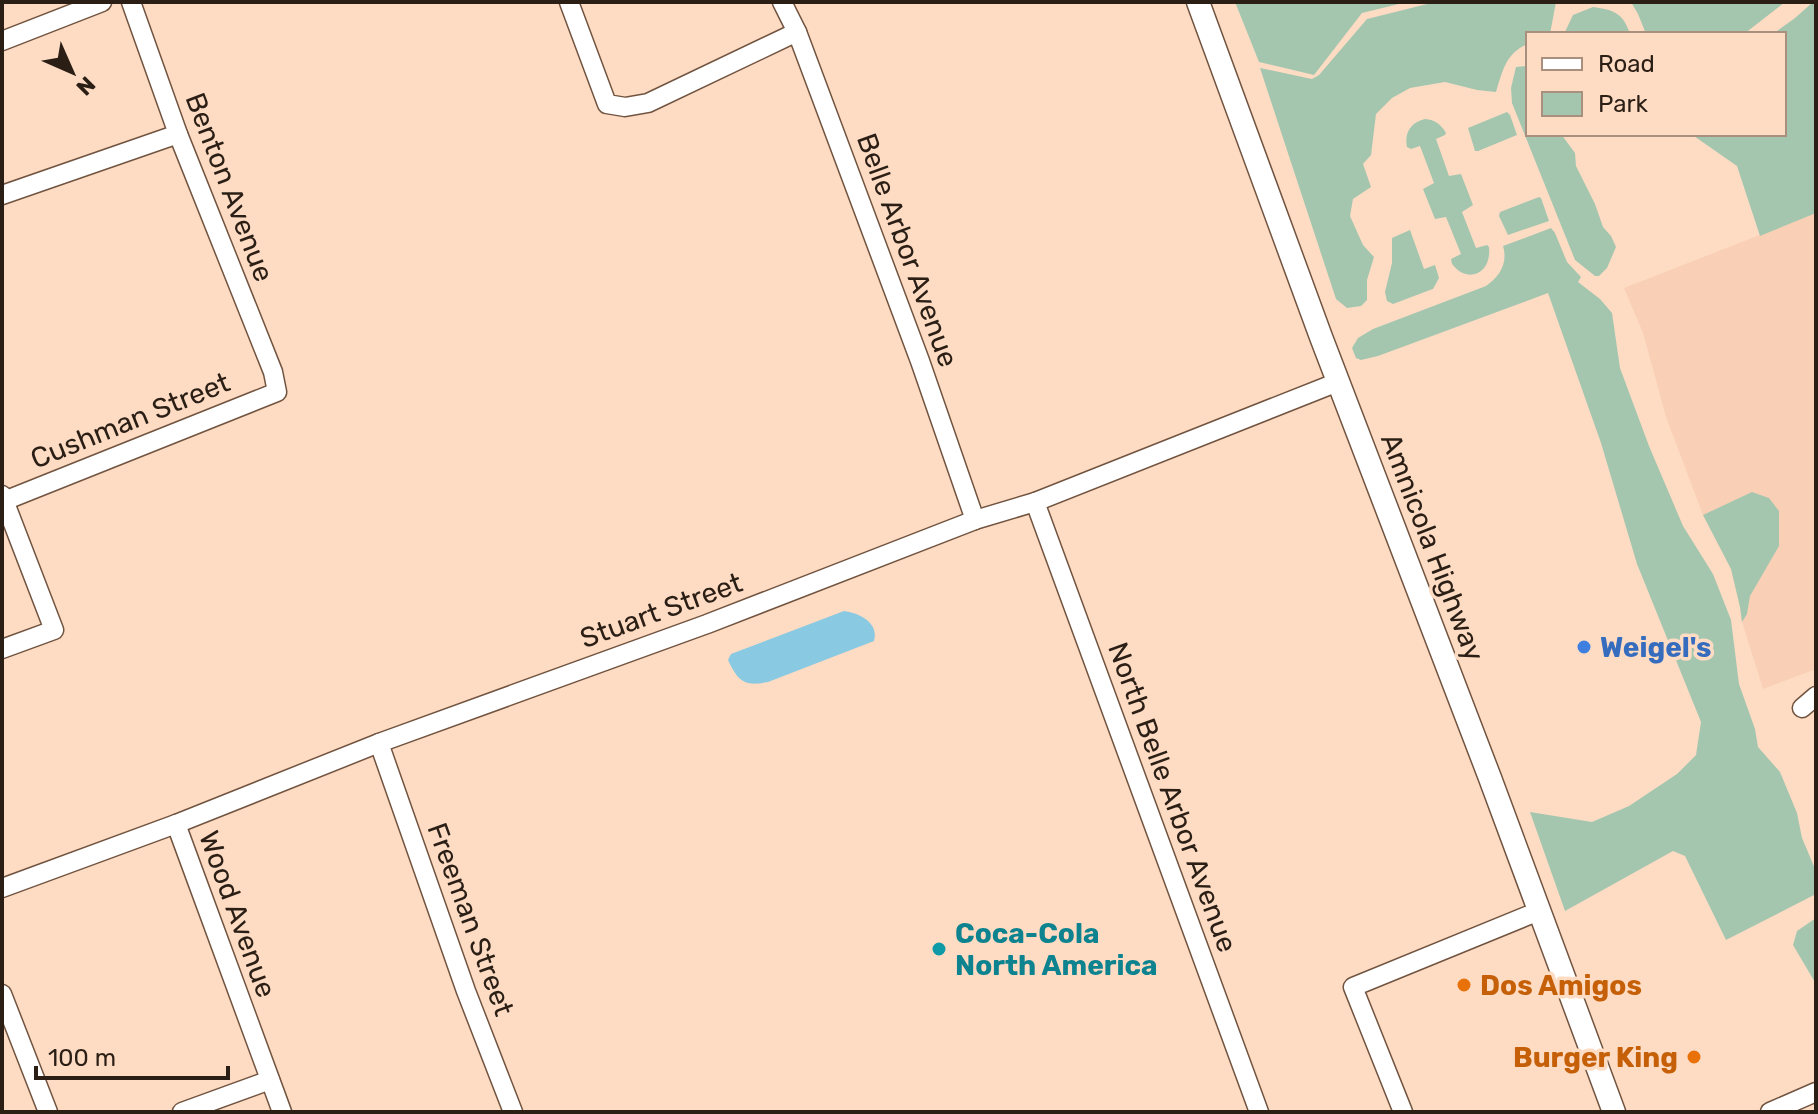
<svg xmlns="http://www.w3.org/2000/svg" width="1818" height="1114" viewBox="0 0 1818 1114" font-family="Rubik,sans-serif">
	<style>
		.built { fill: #f9d0b5 }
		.green { fill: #a4c6af }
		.water { fill: #89c9e1 }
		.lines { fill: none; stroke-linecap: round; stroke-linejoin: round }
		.minor-casing { stroke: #715440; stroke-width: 21 }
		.major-casing { stroke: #715440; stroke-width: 25 }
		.minor { stroke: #fff; stroke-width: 18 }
		.major { stroke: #fff; stroke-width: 22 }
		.shop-dot { fill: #3f7fe0; stroke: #fedcc4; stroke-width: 3 }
		.culture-dot { fill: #0f9aa8; stroke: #fedcc4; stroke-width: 3 }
		.food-dot { fill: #e8710a; stroke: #fedcc4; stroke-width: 3 }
		.labels { text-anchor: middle; stroke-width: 7; stroke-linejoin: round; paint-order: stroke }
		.street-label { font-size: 28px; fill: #2a1e15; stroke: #fedcc4 }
		.shop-label { font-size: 28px; font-weight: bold; fill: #366cbe; stroke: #fedcc4; text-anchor: start }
		.culture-label { font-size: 28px; font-weight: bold; fill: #0d838f; stroke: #fedcc4; text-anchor: start }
		.food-label { font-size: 28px; font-weight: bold; fill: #c56008; stroke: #fedcc4; text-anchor: start }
	</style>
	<rect width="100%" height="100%" fill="#fedcc4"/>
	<polygon class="built" points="1816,213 1816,669 1763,689 1742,622 1740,607 1731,569 1703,515 1666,417 1643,333 1624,288"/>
	<g class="green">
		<polygon points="1235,2 1407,2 1362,13 1314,75 1259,62"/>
		<path d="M1556 2 1550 34H1528V44C1506 53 1503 70 1496 92L1477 90 1445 82 1410 88 1392 98 1376 114 1371 155 1363 164 1371 187 1353 199 1350 216 1363 245 1374 257 1367 280V300L1361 306 1347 308 1336 299 1260 68 1312 79 1319 75 1367 19 1431 3Z"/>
		<polygon points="1631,2 1785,2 1744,34 1646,34 1638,14"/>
		<polygon points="1813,2 1816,2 1816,213 1760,236 1737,166 1691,134 1784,134 1784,34 1773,34 1795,18"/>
		<path d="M1593 7C1614 10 1623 13 1630 34H1564L1573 15Z"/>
		<polygon points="1527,66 1528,134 1561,134 1575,153 1576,166 1595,204 1603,227 1611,236 1616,247 1607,268 1599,276 1595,276 1575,260 1512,103 1511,88 1516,67"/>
		<polygon points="1507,112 1510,115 1517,135 1478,151 1475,151 1468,128"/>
		<path d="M1425 119C1435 120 1441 124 1446 133L1445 135 1436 139 1449 176 1461 174 1473 205 1462 212 1476 248 1487 245 1489 247C1492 273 1468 285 1452 264L1451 259 1461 254 1446 217 1435 219 1423 189 1434 183 1420 146 1411 149 1407 147C1404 133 1411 122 1425 119Z"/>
		<polygon points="1539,197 1541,198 1549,221 1508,235 1499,216 1500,212"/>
		<path d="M1551 228 1555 233 1567 262 1581 277 1578 282 1600 299 1612 313 1620 368 1649 446 1683 526 1713 574 1731 620 1739 684 1755 729 1758 747 1780 772 1797 813 1802 838 1816 871V894L1726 940 1685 856 1673 851 1565 911 1530 812 1592 822 1629 806 1677 774 1696 755 1701 722 1637 564 1601 443 1548 293 1378 356 1361 360 1356 358 1352 348 1358 338 1373 329 1486 286C1500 276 1508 263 1503 246Z"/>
		<polygon points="1410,230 1424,269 1435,265 1439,278 1433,289 1430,290 1393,304 1387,301 1385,292 1392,263 1392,238"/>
		<polygon points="1752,492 1769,498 1779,511 1779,546 1750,596 1747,614 1742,622 1740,607 1731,569 1703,515"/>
		<polygon points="1816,918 1816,984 1793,945 1797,931"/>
	</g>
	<path class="water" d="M844 611C860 613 879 623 874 641L768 682C744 687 738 681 728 660L731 654Z"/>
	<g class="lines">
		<g class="minor-casing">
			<g id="minor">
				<polyline points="569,2 607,104 625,107 648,103 797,32"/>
				<polyline points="782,2 797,32 920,361 975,520"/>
				<polyline points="2,41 102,2"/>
				<polyline points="2,195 178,134"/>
				<polyline points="2,495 54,630 2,649"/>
				<polyline points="4,501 277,392 273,372 178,134 131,2"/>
				<polyline points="1035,502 1259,1112"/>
				<polyline points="1802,708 1816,696"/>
				<polyline points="379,743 466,991 513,1112"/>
				<polyline points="176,824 282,1112"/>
				<polyline points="2,888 176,824 379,743 707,624 975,520 1035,502 1338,382"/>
				<polyline points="2,994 48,1112"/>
				<polyline points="182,1112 270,1080"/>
				<polyline points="1403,1112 1353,987 1539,911"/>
				<polyline points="1770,1112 1816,1092"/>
			</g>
		</g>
		<g class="major-casing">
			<polyline id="major" points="1198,2 1321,337 1490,778 1614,1112"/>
		</g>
		<use href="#minor" class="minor"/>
		<use href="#major" class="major"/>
	</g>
	<circle class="shop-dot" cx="1584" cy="647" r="8"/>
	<circle class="culture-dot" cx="939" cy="949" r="8"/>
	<g class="food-dot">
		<circle cx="1464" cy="985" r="8"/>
		<circle cx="1694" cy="1057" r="8"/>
	</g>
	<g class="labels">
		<g class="street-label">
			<text transform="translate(230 187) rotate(69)" y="10">Benton Avenue</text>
			<text transform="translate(908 250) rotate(70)" y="10">Belle Arbor Avenue</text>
			<text transform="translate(130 420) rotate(-22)" y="10">Cushman Street</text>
			<text transform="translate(1433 547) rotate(69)" y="10">Amnicola Highway</text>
			<text transform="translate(661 610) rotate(-20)" y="10">Stuart Street</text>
			<text transform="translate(1173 797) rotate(70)" y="10">North Belle Arbor Avenue</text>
			<text transform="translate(238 914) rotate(70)" y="10">Wood Avenue</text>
			<text transform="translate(471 919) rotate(70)" y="10">Freeman Street</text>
		</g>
		<g class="shop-label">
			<text x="1600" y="657">Weigel's</text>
		</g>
		<g class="culture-label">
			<text x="955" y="943">Coca-Cola<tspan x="955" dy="32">North America</tspan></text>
		</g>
		<g class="food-label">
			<text x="1480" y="995">Dos Amigos</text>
			<text x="1678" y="1067" text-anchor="end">Burger King</text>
		</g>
	</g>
	<rect width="1818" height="1114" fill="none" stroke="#2a1e15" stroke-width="8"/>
	<rect x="1526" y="32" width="260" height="104" fill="#fedcc4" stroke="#a9907e" stroke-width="2"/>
	<rect x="1542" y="58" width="40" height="12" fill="#ffffff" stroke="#a9907e" stroke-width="2"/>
	<text x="1598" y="72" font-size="24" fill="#2a1e15">Road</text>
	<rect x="1542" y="92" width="40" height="24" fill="#a4c6af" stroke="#a9907e" stroke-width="2"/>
	<text x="1598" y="112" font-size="24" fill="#2a1e15">Park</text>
	<g transform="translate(72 72) rotate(135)" stroke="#fedcc4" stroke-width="6" paint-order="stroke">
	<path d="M0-6L14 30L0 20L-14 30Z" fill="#2a1e15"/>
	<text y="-12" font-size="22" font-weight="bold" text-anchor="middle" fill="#2a1e15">N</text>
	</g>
	<path d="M36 1066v12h192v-12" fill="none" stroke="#2a1e15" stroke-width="4"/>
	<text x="48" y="1066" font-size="24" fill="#2a1e15" stroke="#fedcc4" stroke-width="6" paint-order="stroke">100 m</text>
</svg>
